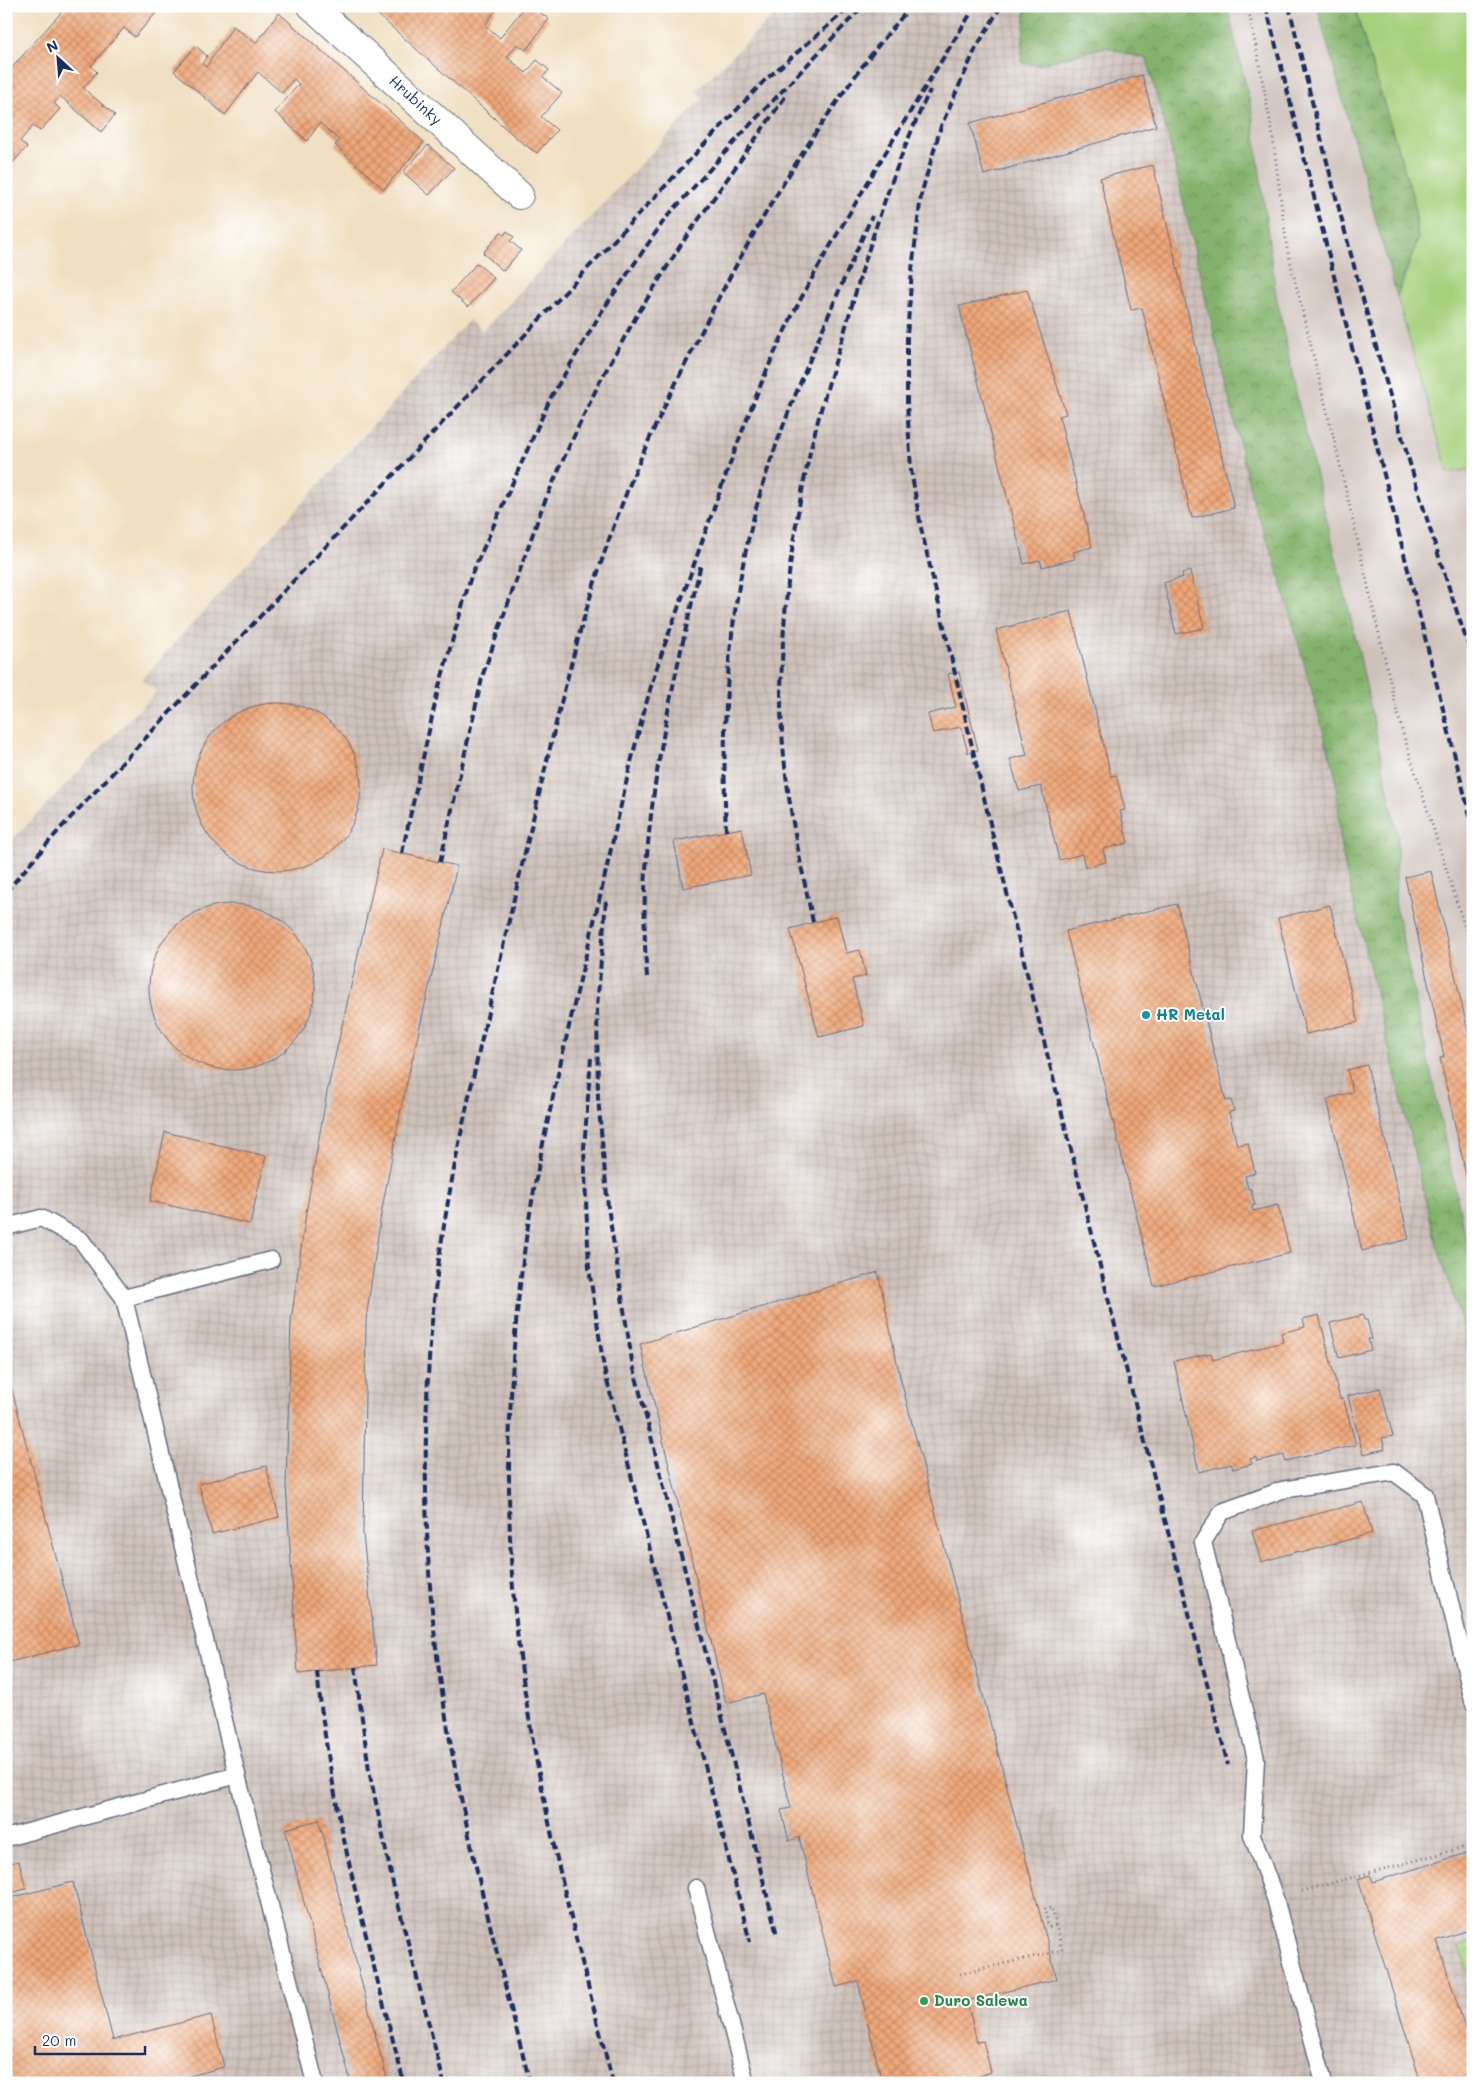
<svg xmlns="http://www.w3.org/2000/svg" width="1479" height="2089" viewBox="0 0 1479 2089" font-family="Mali,sans-serif">
	<style>
		.industrial { fill: url(#industrial-grid) }
		.railway { fill: #cec1ba }
		.green { fill: #a6d07c; stroke: #60806d }
		.forest { fill: url(#forest-crowns); stroke: #507065 }
		.park { fill: url(#park-crowns); stroke: #60806d }
		.building { fill: url(#building-cross-hatch) }
		.lines { fill: none; stroke-linecap: round; stroke-linejoin: round }
		.service-casing { stroke: #666d80; stroke-width: 19 }
		.minor-casing { stroke: #666d80; stroke-width: 30 }
		.path { stroke: #666d80; stroke-width: 3; stroke-dasharray: 1 4; stroke-linecap: butt }
		.service { stroke: #fff; stroke-width: 16 }
		.minor { stroke: #fff; stroke-width: 28 }
		.rail { stroke: #1b2f5e; stroke-width: 4; stroke-dasharray: 8 4; stroke-linecap: butt }
		.culture-dot { fill: #0f9aa8; stroke: #fff; stroke-width: 2 }
		.leisure-dot { fill: #2e9e5b; stroke: #fff; stroke-width: 2 }
		.labels { text-anchor: middle; stroke-width: 4; stroke-linejoin: round; paint-order: stroke }
		.street-label { font-size: 15px; fill: #1b2f5e; stroke: #fff }
		.culture-label { font-size: 15px; font-weight: bold; fill: #0d838f; stroke: #fff; text-anchor: start }
		.leisure-label { font-size: 15px; font-weight: bold; fill: #27864d; stroke: #fff; text-anchor: start }
	</style>
	<defs>
		<pattern id="industrial-grid" width="8" height="8" patternUnits="userSpaceOnUse" patternTransform="scale(1.25)"><rect width="8" height="8" fill="#cec1ba"/><path d="M0 4h8M4 0v8" fill="none" stroke="#b0a6a2"/></pattern>
		<pattern id="forest-crowns" width="20" height="18" patternUnits="userSpaceOnUse" patternTransform="scale(1.25)"><rect width="20" height="18" fill="#84b26c"/><path d="M2 6a3 3 0 1 1 6 0M12 15a3 3 0 1 1 6 0" fill="none" stroke="#6b915c"/></pattern>
		<pattern id="park-crowns" width="20" height="18" patternUnits="userSpaceOnUse" patternTransform="scale(1.25)"><rect width="20" height="18" fill="#a6d07c"/><path d="M2 6a3 3 0 1 1 6 0M12 15a3 3 0 1 1 6 0" fill="none" stroke="#8eb36e"/></pattern>
		<pattern id="building-cross-hatch" width="8" height="8" patternUnits="userSpaceOnUse" patternTransform="scale(1.25)"><rect width="8" height="8" fill="#f0a878"/><path d="M0 0l8 8M0 8l8-8" fill="none" stroke="#c28966"/></pattern>
	</defs>
	<rect width="100%" height="100%" fill="#fff"/>
	<filter id="ink" filterUnits="userSpaceOnUse"><feTurbulence type="fractalNoise" baseFrequency=".02" numOctaves="2"/><feDisplacementMap in="SourceGraphic" scale="10" xChannelSelector="R" yChannelSelector="G"/><feConvolveMatrix kernelMatrix="1 2 1 2 8 2 1 2 1" color-interpolation-filters="sRGB"/></filter>
	<filter id="wash" filterUnits="userSpaceOnUse"><feTurbulence type="fractalNoise" baseFrequency=".0096" numOctaves="4" result="noise"/><feDisplacementMap in="SourceGraphic" scale="20" xChannelSelector="R" yChannelSelector="G"/><feGaussianBlur stdDeviation="1.12" result="paint"/><feColorMatrix in="noise" values="0 0 0 0 0 0 0 0 0 0 0 0 0 0 0 0 0 1.4 0 .05"/><feComposite in="paint" operator="in"/></filter>
	<g filter="url(#wash)">
		<rect width="100%" height="100%" fill="#f0dfc0"/>
		<polygon class="industrial" points="783,6 1172,6 1345,666 1473,1274 1473,2083 6,2083 6,846 157,691 141,680 469,320 483,331 703,98 696,91"/>
		<polygon class="railway" points="1172,6 1354,6 1448,473 1473,469 1473,1274 1345,666"/>
		<polygon class="green" points="1354,6 1473,6 1473,469 1448,473 1397,297 1418,239 1414,201"/>
		<g class="forest">
			<polygon points="1026,6 1227,6 1252,112 1276,295 1298,402 1359,652 1398,837 1395,902 1473,1274 1473,1374 1465,1334 1433,1231 1341,849 1336,777 1277,567 1253,502 1172,153 1147,59 1105,47 1037,65 1021,62"/>
			<polygon points="1317,6 1354,6 1414,201 1418,239 1397,297"/>
		</g>
		<polygon class="park" points="1473,1941 1473,1984 1458,1946"/>
		<g id="blocks">
			<g class="building">
				<polygon points="67,6 162,6 135,37 124,28 91,66 97,72 83,88 115,115 101,132 60,96 54,103 60,109 40,131 33,126 20,141 27,147 8,168 6,74"/>
				<polygon points="368,6 499,6 485,25 500,38 525,6 531,6 549,19 526,50 517,44 507,57 526,73 537,60 549,70 543,77 562,93 541,117 557,130 537,153 521,142"/>
				<polygon points="279,13 424,142 384,189 335,145 339,140 320,123 307,141 275,112 299,84 294,79 282,93 258,72 225,115 174,71 196,46 207,56 202,64 206,67 233,26 256,43"/>
				<polygon points="1142,75 1156,126 984,175 970,123"/>
				<polygon points="428,145 454,168 429,195 403,172"/>
				<polygon points="1153,165 1234,508 1192,518 1142,308 1131,310 1100,178"/>
				<polygon points="507,231 514,237 510,241 521,250 503,271 483,253 501,232 504,235"/>
				<polygon points="477,263 494,278 468,307 451,292"/>
				<polygon points="1027,290 1066,414 1059,416 1092,547 1073,552 1075,559 1042,567 1040,560 1024,564 959,306"/>
				<polygon points="1190,571 1204,628 1176,634 1164,583 1183,577 1182,573"/>
				<polygon points="1071,611 1111,776 1116,775 1125,810 1120,811 1128,843 1103,849 1106,862 1085,867 1082,854 1059,860 1041,786 1019,791 1010,759 1027,755 996,630"/>
				<polygon points="959,672 978,750 968,753 961,727 933,733 928,714 956,707 948,674"/>
				<circle cx="277" cy="787" r="84"/>
				<polygon points="742,828 751,875 683,888 674,841"/>
				<polygon points="382,849 457,866 402,1104 381,1214 366,1320 363,1535 377,1665 298,1674 286,1485 291,1321 306,1213 327,1092"/>
				<polygon points="1431,871 1473,1053 1473,1206 1440,1058 1444,1057 1405,877"/>
				<circle cx="232" cy="987" r="83"/>
				<polygon points="1177,904 1226,1101 1231,1100 1234,1111 1229,1112 1237,1145 1248,1143 1255,1173 1245,1176 1248,1189 1251,1189 1255,1205 1252,1206 1253,1211 1278,1205 1290,1253 1154,1286 1066,931"/>
				<polygon points="1330,905 1358,1022 1306,1034 1278,918"/>
				<polygon points="837,916 846,953 860,950 866,976 852,979 864,1026 819,1037 790,929"/>
				<polygon points="1367,1065 1409,1239 1362,1251 1327,1099 1353,1092 1347,1070"/>
				<polygon points="165,1132 266,1156 250,1224 150,1201"/>
				<polygon points="878,1272 900,1377 1057,1979 967,2001 977,2042 983,2041 991,2072 970,2079 971,2083 882,2083 858,1981 836,1987 799,1837 789,1841 781,1810 791,1808 763,1694 726,1703 640,1344"/>
				<polygon points="1319,1315 1340,1399 1343,1398 1356,1445 1285,1461 1284,1455 1257,1461 1256,1457 1250,1459 1252,1464 1233,1469 1231,1464 1199,1472 1174,1361 1211,1353 1213,1360 1283,1342 1281,1333 1305,1327 1303,1319"/>
				<polygon points="1363,1315 1364,1320 1367,1320 1372,1339 1368,1339 1371,1350 1339,1358 1330,1323"/>
				<polygon points="6,1367 79,1644 6,1663"/>
				<polygon points="1380,1388 1393,1436 1382,1438 1385,1449 1363,1454 1348,1396"/>
				<polygon points="266,1466 279,1517 212,1534 199,1484"/>
				<polygon points="1363,1502 1372,1533 1302,1553 1299,1551 1261,1562 1252,1531"/>
				<polygon points="319,1820 388,2083 351,2083 285,1829"/>
				<polygon points="1473,1851 1473,1929 1437,1940 1466,2031 1473,2028 1473,2083 1421,2083 1358,1879 1370,1875 1373,1882"/>
				<polygon points="19,1861 26,1889 6,1894 6,1864"/>
				<polygon points="73,1882 113,2040 211,2015 224,2067 163,2083 6,2083 6,1899"/>
			</g>
		</g>
	</g>
	<g filter="url(#ink)">
		<use href="#blocks" fill-opacity="0" stroke="#666d80" stroke-width="1"/>
		<g class="lines">
			<g class="service-casing">
				<g id="service">
					<polyline points="6,1227 41,1218 81,1240 124,1298 237,1775 315,2083"/>
					<polyline points="124,1298 271,1260"/>
					<polyline points="6,1838 237,1775"/>
					<polyline points="696,1888 746,2083"/>
					<polyline points="1324,2083 1275,1898 1252,1835 1256,1759 1203,1542 1222,1512 1282,1490 1394,1472 1425,1495 1473,1701"/>
				</g>
			</g>
			<g class="minor-casing">
				<g id="minor">
					<path id="s1" d="M312 6 519 195"/>
				</g>
			</g>
			<g class="path">
				<polyline points="1248,6 1272,131 1287,248 1338,456 1381,643 1401,727 1473,953"/>
				<polyline points="1302,1891 1473,1845"/>
				<polyline points="960,1974 1062,1950 1052,1908 1044,1909 1049,1927 1056,1925"/>
			</g>
			<use href="#service" class="service"/>
			<use href="#minor" class="minor"/>
			<g class="rail">
				<polyline points="1001,6 976,48 941,126 921,195 912,270 907,337 907,404 911,470 921,528 996,849 1111,1310 1228,1765"/>
				<polyline points="1266,6 1473,828"/>
				<path d="M1289 6C1341 226 1399 445 1473 659"/>
				<path d="M726 831C721 719 728 609 758 501 771 456 788 412 806 369 827 318 849 267 872 216"/>
				<polyline points="402,853 438,690 471,576 551,397 602,311 665,219 748,127 863,6"/>
				<polyline points="440,862 483,674 542,508 567,451 599,383 637,315 682,243 785,97"/>
				<polyline points="6,892 59,830 764,81 851,6"/>
				<polyline points="606,901 597,1007 598,1098 608,1207 632,1361 777,1935"/>
				<path d="M813 922C797 848 781 773 781 697 782 618 791 539 808 462 817 418 831 376 844 333 868 248 892 170 930 90"/>
				<path d="M647 977C635 837 669 700 701 564"/>
				<polyline points="591,1058 584,1149 586,1201 589,1268 604,1369 750,1942"/>
				<polyline points="355,1667 369,1770 393,1884 444,2083"/>
				<path d="M317 1671C331 1812 369 1947 404 2083"/>
				<path d="M530 2083C486 1909 437 1735 428 1554 424 1470 425 1385 434 1301 446 1185 475 1070 501 956 516 888 533 820 549 752 571 660 596 566 632 479 649 438 668 398 688 359 736 260 791 164 856 75 873 51 892 29 911 6"/>
				<path d="M613 2083C567 1903 517 1724 510 1537 506 1418 514 1296 536 1179 553 1090 575 1001 596 913 614 839 629 763 650 690 662 648 679 608 693 567 720 491 746 415 779 343 802 293 830 246 858 199 895 136 933 74 971 13"/>
			</g>
		</g>
	</g>
	<circle class="culture-dot" cx="1146" cy="1015" r="5"/>
	<circle class="leisure-dot" cx="924" cy="2001" r="5"/>
	<g class="labels">
		<g class="street-label">
			<text dy="5" stroke="none"><textPath href="#s1" startOffset="140">Hrubinky</textPath></text>
		</g>
		<g class="culture-label">
			<text x="1156" y="1020">HR Metal</text>
		</g>
		<g class="leisure-label">
			<text x="934" y="2006">Duro Salewa</text>
		</g>
	</g>
	<rect width="1479" height="2089" fill="none" stroke="#fff" stroke-width="25"/>
	<g transform="translate(58 58) rotate(334)" stroke="#ffffff" stroke-width="4" paint-order="stroke">
	<path d="M0-4L9 19L0 12L-9 19Z" fill="#1b2f5e"/>
	<text y="-8" font-size="14" font-weight="bold" text-anchor="middle" fill="#1b2f5e">N</text>
	</g>
	<path d="M35 2046v8h110v-8" fill="none" stroke="#1b2f5e" stroke-width="2.5"/>
	<text x="42" y="2046" font-size="15" fill="#1b2f5e" stroke="#ffffff" stroke-width="4" paint-order="stroke">20 m</text>
</svg>
